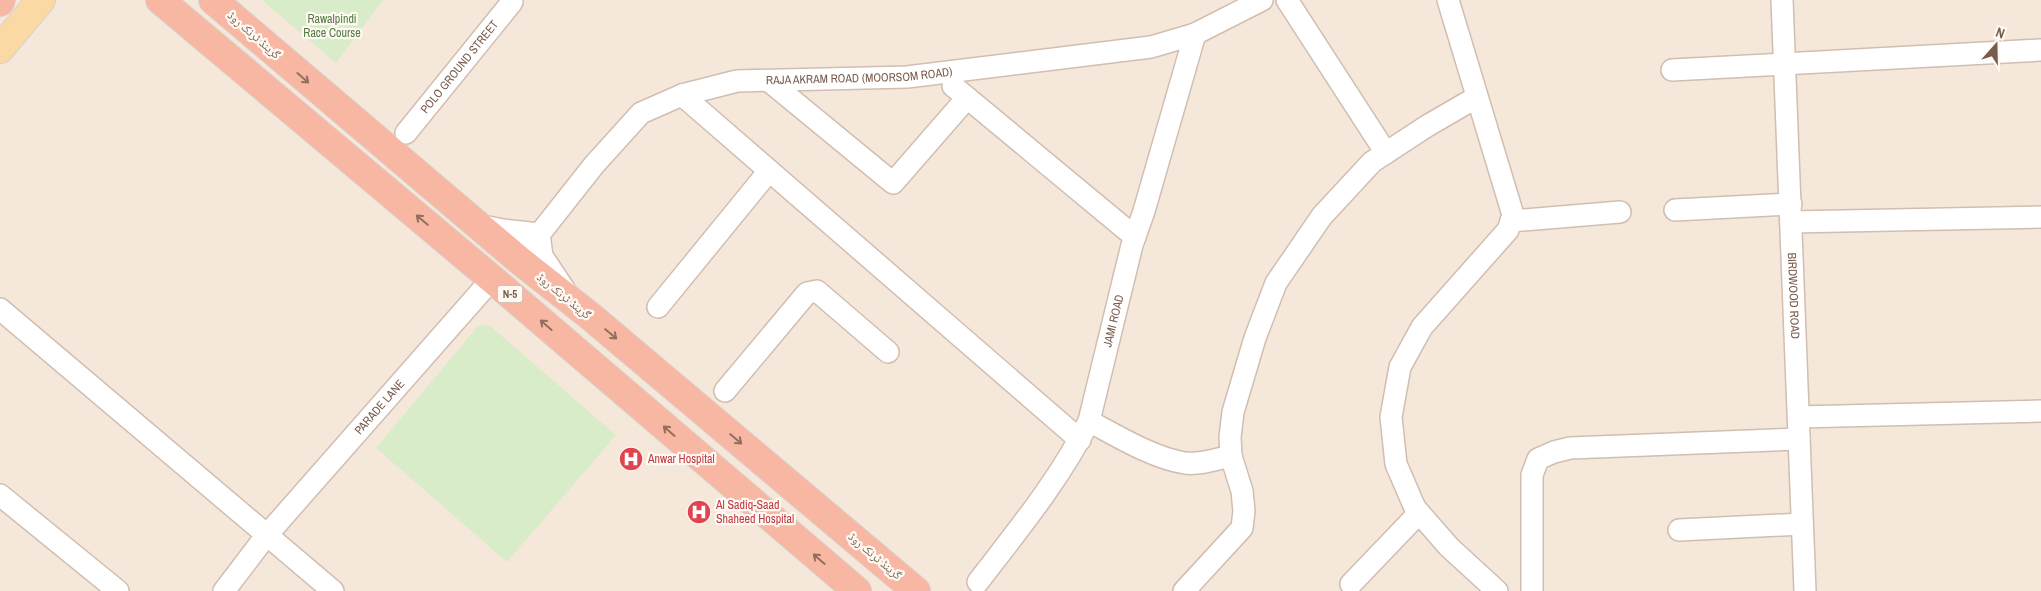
<svg xmlns="http://www.w3.org/2000/svg" width="2041" height="591" viewBox="0 0 2041 591" font-family="'Archivo Narrow','Noto Naskh Arabic',sans-serif">
	<style>
		.residential { fill: #f5e8da }
		.green { fill: #d8ecc9 }
		.lines { fill: none; stroke-linecap: round; stroke-linejoin: round }
		.minor-casing { stroke: #d1beb0; stroke-width: 24 }
		.major-casing { stroke: #dad1cd; stroke-width: 30 }
		.highway-casing { stroke: #dad1cd; stroke-width: 30 }
		.minor { stroke: #fff; stroke-width: 21 }
		.major { stroke: #fbd9a5; stroke-width: 28 }
		.highway { stroke: #f7b7a3; stroke-width: 28 }
		.oneway { stroke: #936e5e }
		.labels { text-anchor: middle; stroke-width: 4.5; stroke-linejoin: round; paint-order: stroke }
		.shield { fill: #fffaf3; stroke: #a28b7f; stroke-width: 1 }
		.shield-label { font-size: 11px; font-weight: bold; fill: #7a5c4d }
		.park-label { font-size: 12px; fill: #537a41; stroke: #fffaf3 }
		.street-label { font-size: 12px; fill: #7a5c4d; stroke: #fffaf3 }
		.health-label { font-size: 12px; fill: #be3a42; stroke: #fffaf3; text-anchor: start }
	</style>
	<rect width="100%" height="100%" fill="#fdf6ec"/>
	<rect class="residential" x="0" y="0" width="2041" height="591"/>
	<g class="green">
		<polygon points="262,0 383,0 336,63"/>
		<polygon points="489,325 616,435 507,562 376,448 477,327"/>
	</g>
	<g class="lines">
		<g class="minor-casing">
			<g id="minor">
				<polyline points="1287,0 1386,153"/>
				<polyline points="1448,0 1513,215 1508,230 1422,327 1400,367 1391,417 1396,464 1415,508 1449,547 1497,591"/>
				<path id="s1" d="M1782 0 1805 591"/>
				<polyline points="1672,70 2041,50"/>
				<polyline points="769,81 893,183 967,98"/>
				<polyline points="953,86 1135,237"/>
				<polyline points="682,95 1080,440"/>
				<path id="s2" d="M406 133 512 2"/>
				<polyline points="1675,210 1791,204"/>
				<polyline points="1511,221 1620,212"/>
				<polyline points="1791,222 2041,217"/>
				<polyline points="478,225 503,230 539,234 542,256 564,289"/>
				<path id="s3" d="M519 260 594 165 641 113 682 95 737 81 907 77 1151 47 1195 34 1262 0"/>
				<polyline points="658,307 769,171"/>
				<polyline points="0,309 333,591"/>
				<polyline points="725,391 807,293 817,291 888,352"/>
				<polyline points="1799,417 2041,411"/>
				<path d="M1089 421C1117 436 1153 458 1185 463 1200 465 1217 459 1231 456"/>
				<polyline points="0,495 118,591"/>
				<polyline points="1679,530 1802,524"/>
				<path id="s4" d="M978 582C1018 530 1060 479 1089 421L1132 245 1144 211 1195 34"/>
				<polyline points="1351,584 1419,513"/>
				<path id="s5" d="M224 591 266 536 492 279"/>
				<polyline points="1184,591 1242,528 1244,511 1242,491 1231,456 1230,437 1233,412 1255,338 1276,283 1322,216 1372,162 1427,126 1477,97"/>
				<polyline points="1532,591 1532,475 1538,459 1554,452 1570,448 1799,439"/>
			</g>
		</g>
		<g class="major-casing">
			<polyline id="major" points="0,49 41,0"/>
		</g>
		<g class="highway-casing">
			<g id="highway">
				<polyline points="160,0 492,279 857,591"/>
				<polyline points="213,0 519,260 590,316 916,591"/>
				<polyline points="0,2 1,0"/>
			</g>
		</g>
		<use href="#minor" class="minor"/>
		<use href="#major" class="major"/>
		<use href="#highway" class="highway"/>
	</g>
	<defs><path id="oneway-shaft" d="M-6 0H5M1.5-3L5.5 0L1.5 3" fill="none" stroke-width="1.6" stroke-linecap="round" stroke-linejoin="round" transform="scale(1.25)"/></defs>
	<g class="oneway">
		<use href="#oneway-shaft" transform="translate(303 78) rotate(41)"/>
		<use href="#oneway-shaft" transform="translate(422 220) rotate(-140)"/>
		<use href="#oneway-shaft" transform="translate(546 325) rotate(-139)"/>
		<use href="#oneway-shaft" transform="translate(611 334) rotate(40)"/>
		<use href="#oneway-shaft" transform="translate(669 431) rotate(-139)"/>
		<use href="#oneway-shaft" transform="translate(736 439) rotate(40)"/>
		<use href="#oneway-shaft" transform="translate(819 559) rotate(-139)"/>
	</g>
	<defs>
		<g id="hospital-disc" transform="scale(1.25)"><circle r="9.5" fill="#e0444e" stroke="#fffaf3"/><path d="M-5-5h3v3.5h4V-5h3V5h-3V1.5h-4V5h-3Z" fill="#fff"/></g>
	</defs>
	<g fill-rule="evenodd">
		<use href="#hospital-disc" x="631" y="459"/>
		<use href="#hospital-disc" x="699" y="512"/>
	</g>
	<g class="labels">
		<rect class="shield" x="497.5" y="285.5" width="25" height="17" rx="4"/>
		<g class="shield-label">
			<text x="510" y="298">N-5</text>
		</g>
		<g class="park-label">
			<text x="332" y="23">Rawalpindi<tspan x="332" dy="14">Race Course</tspan></text>
		</g>
		<g class="street-label">
			<text transform="translate(254 35) rotate(41)" y="4">گرینڈ ٹرنک روڈ</text>
			<text dy="4" stroke="none"><textPath href="#s2" startOffset="85">POLO GROUND STREET</textPath></text>
			<text dy="4" stroke="none"><textPath href="#s3" startOffset="415">RAJA AKRAM ROAD (MOORSOM ROAD)</textPath></text>
			<text dy="4" stroke="none"><textPath href="#s1" startOffset="296">BIRDWOOD ROAD</textPath></text>
			<text transform="translate(564 296) rotate(39)" y="4">گرینڈ ٹرنک روڈ</text>
			<text dy="4" stroke="none"><textPath href="#s4" startOffset="299">JAMI ROAD</textPath></text>
			<text dy="4" stroke="none"><textPath href="#s5" startOffset="241">PARADE LANE</textPath></text>
			<text transform="translate(875 556) rotate(40)" y="4">گرینڈ ٹرنک روڈ</text>
		</g>
		<g class="health-label">
			<text x="648" y="463">Anwar Hospital</text>
			<text x="716" y="509">Al Sadiq-Saad<tspan x="716" dy="14">Shaheed Hospital</tspan></text>
		</g>
	</g>
	<g transform="translate(1996 45) rotate(20)" stroke="#fffaf3" stroke-width="4" paint-order="stroke">
	<path d="M0-4L9 19L0 12L-9 19Z" fill="#7a5c4d"/>
	<text y="-8" font-size="14" font-weight="bold" text-anchor="middle" fill="#7a5c4d">N</text>
	</g>
</svg>
